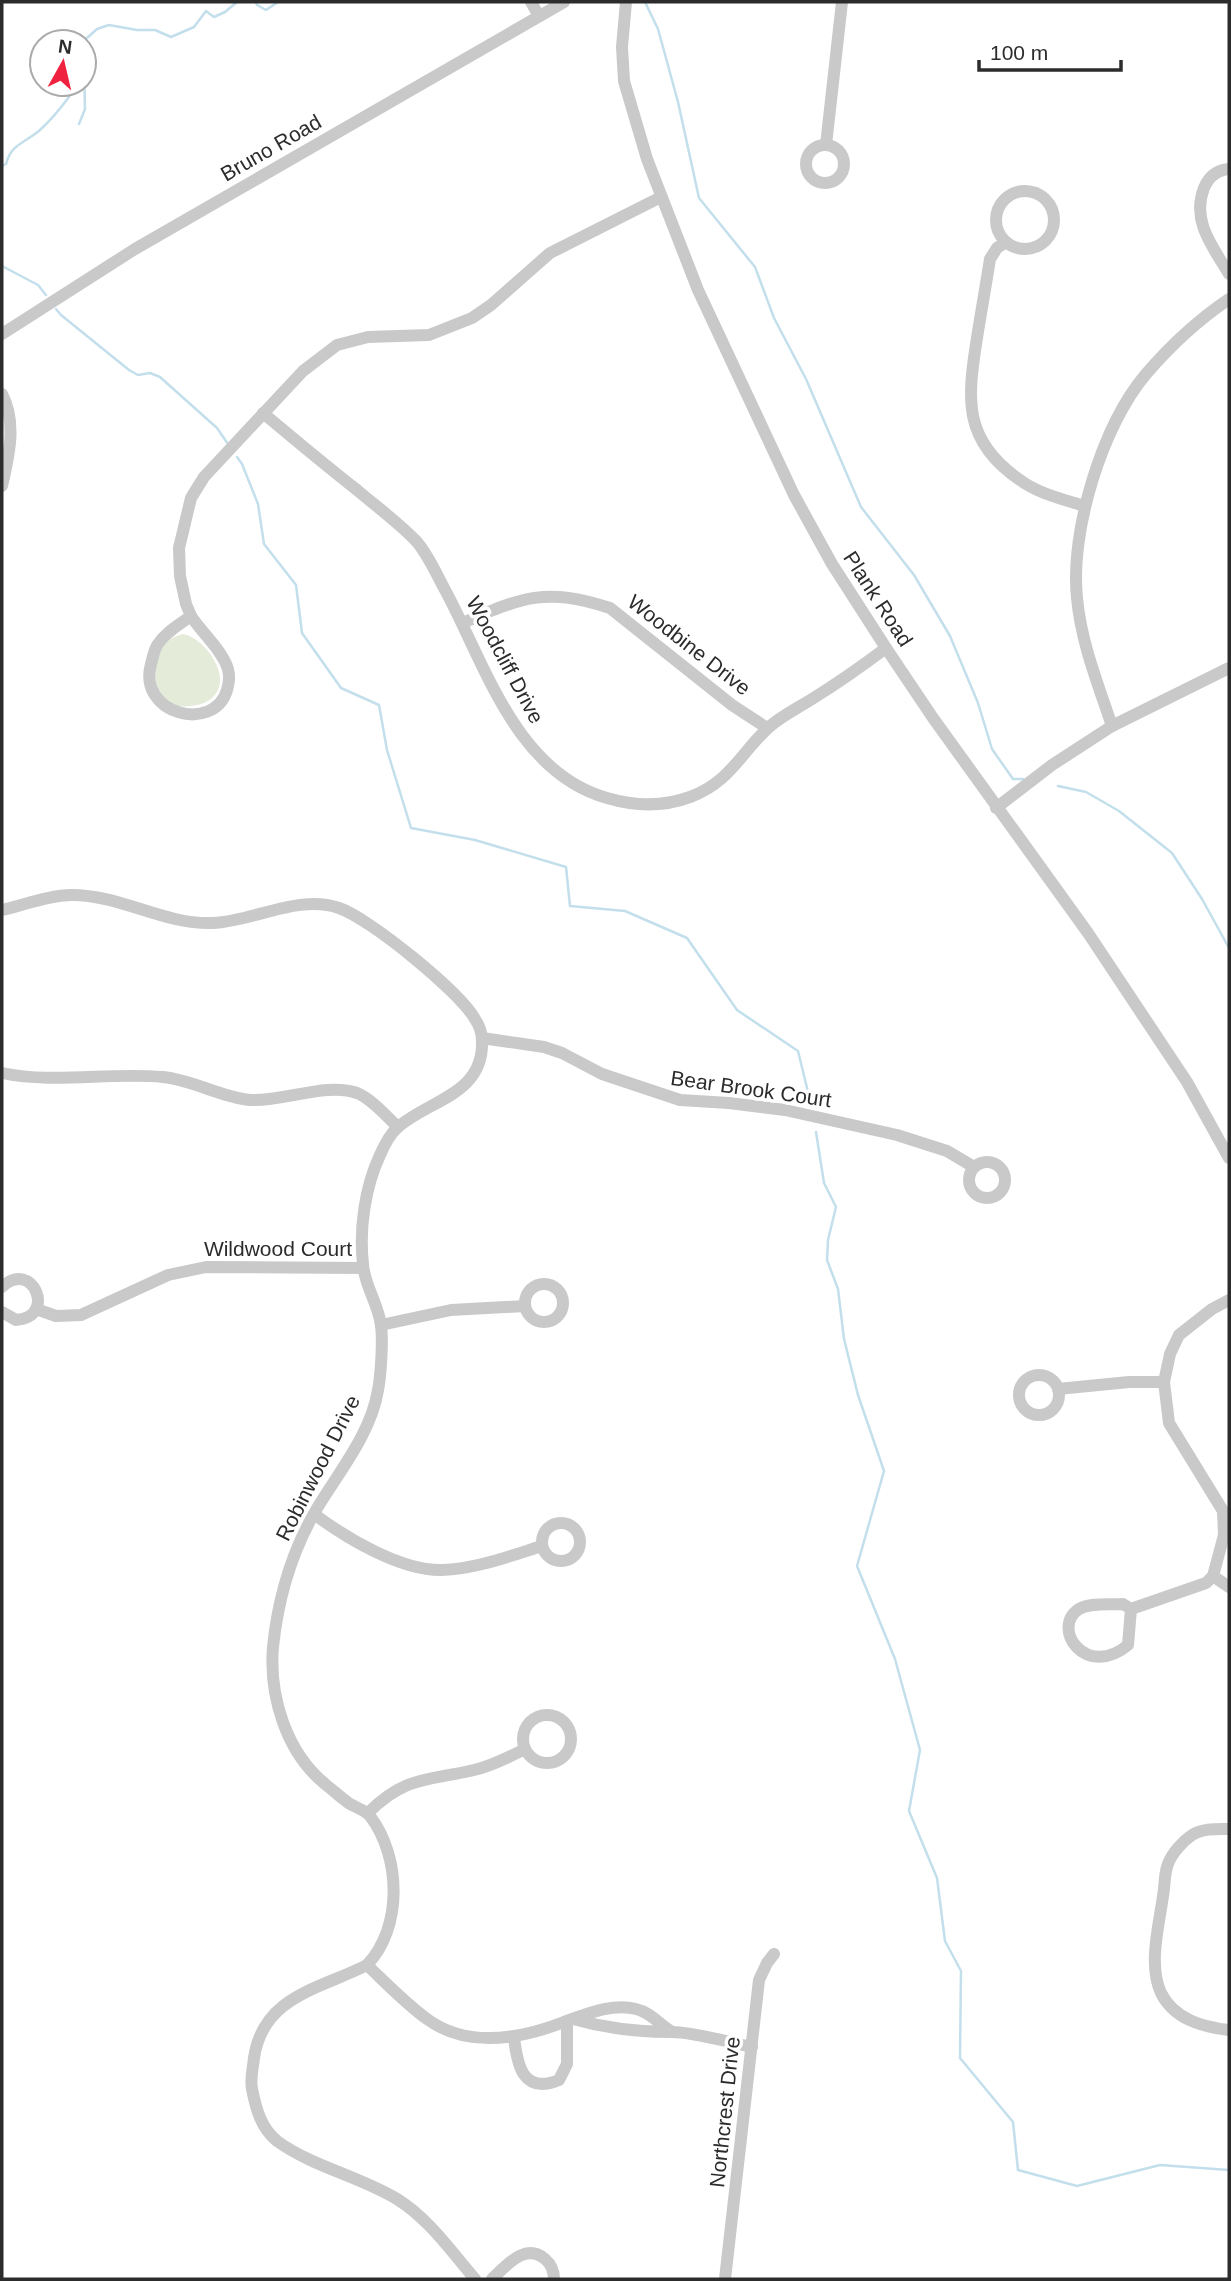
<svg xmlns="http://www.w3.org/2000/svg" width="1231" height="2281" viewBox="0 0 1231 2281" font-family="Helvetica,sans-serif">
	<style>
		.green { fill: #e4ebd8 }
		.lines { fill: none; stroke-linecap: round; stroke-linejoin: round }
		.stream { stroke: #c3dfec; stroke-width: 2.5 }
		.minor { stroke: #c9c9c9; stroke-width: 12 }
		.labels { text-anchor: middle; stroke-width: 7; stroke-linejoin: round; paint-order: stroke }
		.street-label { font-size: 21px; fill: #2c2c2c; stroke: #fff }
	</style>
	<rect width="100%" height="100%" fill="#fff"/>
	<path class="green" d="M183 634C204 637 233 677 214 696 207 703 200 705 190 706 147 712 143 643 183 634Z"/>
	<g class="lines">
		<g class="stream">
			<polyline points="256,2 257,5 266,10 278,2"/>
			<polyline points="645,2 658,29 678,102 699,198 755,267 774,318 806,379 861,507 914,575 950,636 978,703 992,749 1013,779 1023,779"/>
			<polyline points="59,42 62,39 76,42"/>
			<polyline points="77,42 87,38 97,29 109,25 137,30 155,30 171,37 194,27 206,11 214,17 225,12 237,2"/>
			<polyline points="79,124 85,109 84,66"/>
			<path d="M2 166 6 164C11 144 25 143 40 130 51 120 60 109 69 97L65 84"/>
			<polyline points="2,266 38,285 46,295"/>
			<polyline points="56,309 61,315 129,370 138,375 150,373 160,377 217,428 228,444"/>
			<polyline points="237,457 242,464 258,504 264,544 296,585 302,633 341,688 379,705 387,750 411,828 475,840 566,867 570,906 625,911 687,938 737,1010 798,1051 809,1096"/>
			<polyline points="1058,786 1086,792 1119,811 1172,853 1202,899 1229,948"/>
			<polyline points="816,1132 824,1183 836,1207 828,1240 827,1260 838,1289 844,1339 858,1395 884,1471 857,1566 895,1659 920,1750 909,1811 937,1878 945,1941 961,1971 960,2058 1013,2122 1018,2170 1077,2186 1160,2165 1229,2170"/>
		</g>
		<g class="minor">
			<polyline points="531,2 539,16"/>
			<polyline points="626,2 622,47 624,81 647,159 698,290 794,495 832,564 886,648 933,718 1088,933 1187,1082 1229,1158"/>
			<circle cx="825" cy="164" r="19"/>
			<polyline points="826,145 842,2"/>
			<path d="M1229 169C1217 170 1209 176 1204 188 1191 221 1213 247 1229 274"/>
			<circle cx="1025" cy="220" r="29"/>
			<path d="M1006 242 997 248 990 259C986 285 981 312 977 338 967 400 963 441 1020 480 1039 494 1063 499 1084 506"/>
			<polyline points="2,334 135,249 564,2"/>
			<path d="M2 394C17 422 9 456 2 486"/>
			<path d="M263 413C294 439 325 465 357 490 377 507 399 523 417 542 428 555 436 573 444 588 485 663 515 772 607 798 634 806 663 807 690 797 730 782 740 754 768 728 781 716 798 708 812 699 838 683 862 666 886 648"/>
			<polyline points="191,616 186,604 180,576 179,548 191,498 204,477 303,371 337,345 368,337 429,335 472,318 491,305 550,253 661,197"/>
			<path d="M191 616C202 633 222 650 228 669 230 677 229 682 227 690 214 734 137 714 151 664 153 657 154 649 158 644 166 632 180 624 191 616Z"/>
			<path d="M463 623C522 597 546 587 610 608L732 705 767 728"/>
			<path d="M1112 726C1098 684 1081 642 1077 598 1070 531 1102 426 1146 374 1170 346 1198 320 1229 299"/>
			<polyline points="996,808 1052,765 1112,726 1229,668"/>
			<path d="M2 910C24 905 49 895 72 895 121 895 164 925 213 923 254 921 299 894 339 908 369 918 459 991 475 1019 479 1025 482 1034 482 1041 484 1095 428 1100 397 1128 390 1134 384 1146 380 1155 365 1187 359 1229 363 1264 364 1285 379 1305 381 1326 383 1340 381 1375 378 1390 371 1434 338 1473 316 1510 291 1553 278 1598 273 1647 269 1696 286 1752 325 1784 333 1790 341 1798 350 1804 357 1808 365 1810 370 1816 401 1857 403 1927 367 1965 320 1989 263 1996 254 2058 253 2068 250 2079 252 2089 256 2109 261 2128 277 2141 313 2167 359 2176 397 2199 429 2219 451 2251 475 2279"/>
			<polyline points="482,1038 544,1047 562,1053 602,1074 680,1100 729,1103 785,1110 897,1135 947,1151 974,1167"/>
			<path d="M2 1073C54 1084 109 1072 163 1077 193 1080 220 1097 250 1100 283 1102 327 1082 357 1093 372 1099 386 1116 398 1127"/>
			<circle cx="987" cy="1180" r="18"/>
			<circle cx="544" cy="1303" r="19"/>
			<path d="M2 1287C32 1258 58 1317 16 1320L2 1312"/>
			<polyline points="36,1309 56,1316 81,1315 168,1275 206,1267 363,1268"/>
			<polyline points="381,1325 451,1310 525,1306"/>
			<circle cx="1039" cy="1395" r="20"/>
			<polyline points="1058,1389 1129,1382 1164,1382"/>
			<path d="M314 1514C346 1538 401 1571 442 1570 476 1569 510 1556 542 1546"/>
			<circle cx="561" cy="1542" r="19"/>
			<polyline points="1213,1576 1229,1587"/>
			<path d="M1123 1604 1131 1609 1128 1645C1086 1680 1050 1628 1079 1609 1091 1602 1111 1605 1123 1604Z"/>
			<polyline points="1131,1609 1206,1583 1213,1576 1224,1535 1223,1511 1169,1423 1164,1382 1170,1354 1179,1335 1212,1309 1229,1300"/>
			<circle cx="547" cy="1739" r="24"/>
			<path d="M368 1813C405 1776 427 1781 474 1770 492 1766 509 1757 525 1749"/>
			<path d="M1229 1829C1217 1829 1203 1828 1192 1835 1183 1841 1172 1853 1168 1864 1164 1873 1165 1886 1163 1896 1159 1925 1148 1965 1161 1993 1174 2019 1202 2027 1229 2030"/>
			<path d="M367 1965C386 1983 405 2003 427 2019 468 2049 520 2039 564 2022 587 2014 612 2003 636 2009 650 2012 660 2025 672 2032"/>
			<path d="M573 2019C605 2028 637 2032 671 2032 695 2032 727 2042 752 2047"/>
			<path d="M514 2037C517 2065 523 2095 559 2080L567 2064V2021"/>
			<path d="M492 2279C506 2266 525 2242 545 2259 552 2265 554 2271 554 2279"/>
			<polyline points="725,2279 759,1980 767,1963 774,1954"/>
		</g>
	</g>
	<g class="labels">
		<g class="street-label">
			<text transform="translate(271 148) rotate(-30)" y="7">Bruno Road</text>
			<text transform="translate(878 599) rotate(57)" y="7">Plank Road</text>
			<text transform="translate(689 645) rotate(38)" y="7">Woodbine Drive</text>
			<text transform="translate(505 660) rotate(62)" y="7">Woodcliff Drive</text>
			<text transform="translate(751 1089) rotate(8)" y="7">Bear Brook Court</text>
			<text x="278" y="1256">Wildwood Court</text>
			<text transform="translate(318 1468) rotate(-63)" y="7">Robinwood Drive</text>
			<text transform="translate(725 2112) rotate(-84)" y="7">Northcrest Drive</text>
		</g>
	</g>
	<rect width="1231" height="2281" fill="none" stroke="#2c2c2c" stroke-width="7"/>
	<g transform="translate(63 63) rotate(8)"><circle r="33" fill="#ffffff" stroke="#ababab" stroke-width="2"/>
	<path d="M0-5L12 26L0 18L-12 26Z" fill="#ef2340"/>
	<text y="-10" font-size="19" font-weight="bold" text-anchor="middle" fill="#2c2c2c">N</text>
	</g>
	<path d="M979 60v10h142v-10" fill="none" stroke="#2c2c2c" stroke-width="3.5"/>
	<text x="990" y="60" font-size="21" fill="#2c2c2c" stroke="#ffffff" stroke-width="5" paint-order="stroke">100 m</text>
</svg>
